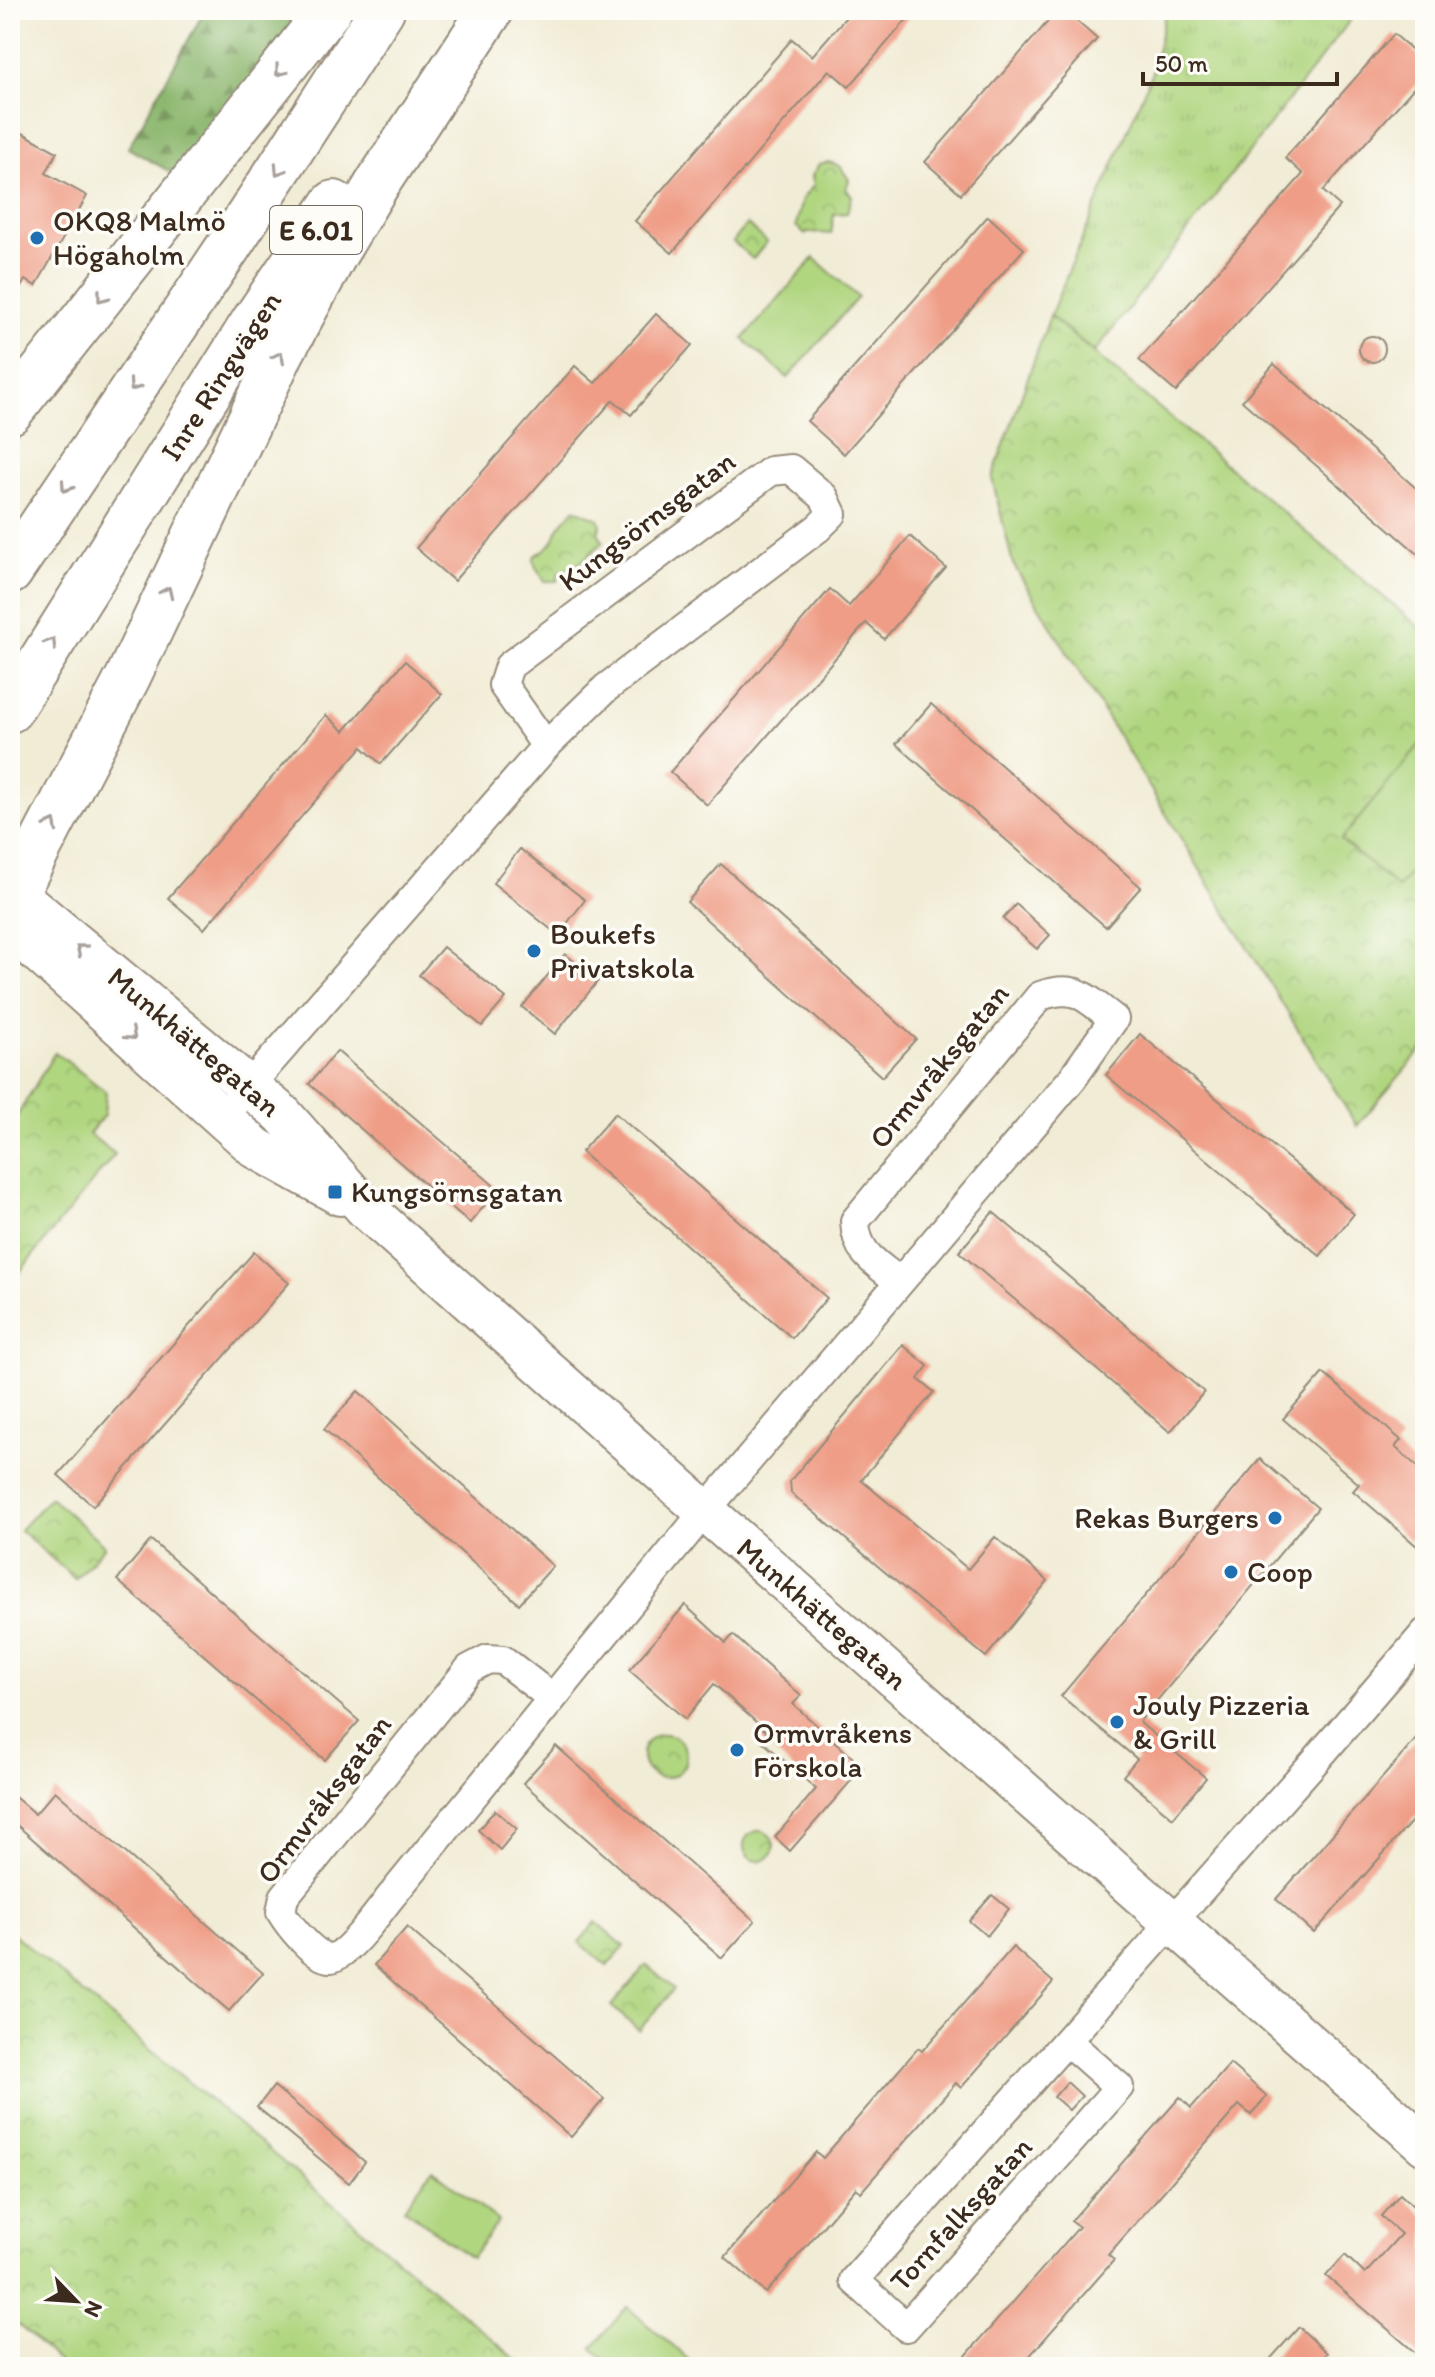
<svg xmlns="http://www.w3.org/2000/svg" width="1435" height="2377" viewBox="0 0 1435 2377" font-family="Itim,sans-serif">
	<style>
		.grass { fill: url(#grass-tufts); stroke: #76804f; stroke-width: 2 }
		.forest { fill: url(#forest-firs); stroke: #647046; stroke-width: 2 }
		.park { fill: url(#park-crowns); stroke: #76804f; stroke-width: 2 }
		.pitch { fill: #b0d680; stroke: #76804f; stroke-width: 2 }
		.building { fill: #ef9d86 }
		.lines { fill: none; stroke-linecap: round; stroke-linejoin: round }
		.minor-casing { stroke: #968b7a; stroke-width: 32 }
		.secondary-casing { stroke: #968b7a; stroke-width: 44 }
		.motorway-casing { stroke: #968b7a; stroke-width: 48 }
		.minor { stroke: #fff; stroke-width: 28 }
		.secondary { stroke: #fff; stroke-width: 40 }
		.motorway { stroke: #fff; stroke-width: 44 }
		.oneway { stroke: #a79f9a }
		.poi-dot { fill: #1f6fb2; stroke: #fdfcf7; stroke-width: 3 }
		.labels { text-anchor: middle; stroke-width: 7; stroke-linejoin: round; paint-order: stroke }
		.shield { fill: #fdfcf7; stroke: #75695f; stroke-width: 2 }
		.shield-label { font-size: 28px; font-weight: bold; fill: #3b2a1e }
		.poi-label { font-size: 30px; fill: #3b2a1e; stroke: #fdfcf7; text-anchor: start }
		.street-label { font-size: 30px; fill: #3b2a1e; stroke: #fdfcf7 }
	</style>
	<defs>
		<pattern id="grass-tufts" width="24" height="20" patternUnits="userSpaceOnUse" patternTransform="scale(2)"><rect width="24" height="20" fill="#b0d680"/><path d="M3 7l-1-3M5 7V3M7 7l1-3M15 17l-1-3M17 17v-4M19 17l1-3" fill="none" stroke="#98b86e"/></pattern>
		<pattern id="forest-firs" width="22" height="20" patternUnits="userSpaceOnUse" patternTransform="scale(2)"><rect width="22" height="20" fill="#8cb76e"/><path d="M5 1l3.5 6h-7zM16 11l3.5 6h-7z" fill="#74955a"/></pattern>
		<pattern id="park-crowns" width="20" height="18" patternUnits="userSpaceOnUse" patternTransform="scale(2)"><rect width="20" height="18" fill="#b0d680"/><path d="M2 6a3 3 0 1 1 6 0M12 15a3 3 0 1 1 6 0" fill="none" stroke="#98b86e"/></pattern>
	</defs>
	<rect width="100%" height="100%" fill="#fdfcf7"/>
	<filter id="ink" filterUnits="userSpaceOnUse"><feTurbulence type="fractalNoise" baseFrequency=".0125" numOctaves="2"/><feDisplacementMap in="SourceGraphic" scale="16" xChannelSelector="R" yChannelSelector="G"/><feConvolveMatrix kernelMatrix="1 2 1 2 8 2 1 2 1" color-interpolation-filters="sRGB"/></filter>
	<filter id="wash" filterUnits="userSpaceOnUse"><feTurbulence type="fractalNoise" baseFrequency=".006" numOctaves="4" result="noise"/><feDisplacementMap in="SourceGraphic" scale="32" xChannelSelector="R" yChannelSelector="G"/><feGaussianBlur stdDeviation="1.8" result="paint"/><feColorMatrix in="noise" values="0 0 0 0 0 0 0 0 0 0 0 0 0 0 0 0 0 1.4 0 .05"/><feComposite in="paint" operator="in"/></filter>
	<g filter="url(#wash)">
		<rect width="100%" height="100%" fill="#f1ecd5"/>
		<polygon class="grass" points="1166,10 1358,10 1095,352 1050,316 1153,70"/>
		<polygon class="forest" points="205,10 310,10 176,175 128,148"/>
		<g class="park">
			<polygon points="829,162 840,166 849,180 846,189 852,196 847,213 834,214 831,234 808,232 805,234 796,226 802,199 814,185 812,176 819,164"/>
			<polygon points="747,224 767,242 753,259 733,242"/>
			<polygon points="1050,316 1425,632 1425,1046 1357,1126 1013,564 992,478"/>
			<path d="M575 509 599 519 601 526 598 532 603 542 575 567 559 572 557 581H545C521 548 541 560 553 541 555 538 556 532 558 529 562 522 569 515 575 509Z"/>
			<polygon points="55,1052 106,1092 104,1115 89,1134 115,1154 10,1284 10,1128"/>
			<polygon points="50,1497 105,1546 75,1579 20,1530"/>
			<circle cx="664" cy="1756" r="22"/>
			<circle cx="759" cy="1846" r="15"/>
			<polygon points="596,1922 624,1946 607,1966 579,1942"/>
			<polygon points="10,1931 525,2367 64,2367 10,2317"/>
			<polygon points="646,1965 674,1989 639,2030 611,2006"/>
		</g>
		<g class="pitch">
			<polygon points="814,258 858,297 788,378 743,339"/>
			<polygon points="1425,738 1425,855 1398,888 1341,840"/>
			<polygon points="432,2170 499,2221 471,2258 404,2208"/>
			<polygon points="627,2307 697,2367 614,2367 592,2348"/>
		</g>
		<g id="blocks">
			<g class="building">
				<polygon points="852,10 915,10 849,87 829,70 672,253 635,221 792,39 812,56"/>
				<polygon points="1058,10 1064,10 1097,39 961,194 925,162"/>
				<polygon points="1394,34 1425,61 1425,75 1323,191 1340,206 1176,392 1139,360 1303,174 1285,158"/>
				<polygon points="19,131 57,152 46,173 87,196 36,286 25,280 10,306 10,148"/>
				<polygon points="988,216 1024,249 844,454 807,421"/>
				<polygon points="656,314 692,345 631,415 613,400 454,581 416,548 575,366 595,383"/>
				<circle cx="1372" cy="349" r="13"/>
				<polygon points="1274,364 1425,496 1425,560 1242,401"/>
				<polygon points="910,536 946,568 884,639 866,623 707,805 670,772 830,589 849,606"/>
				<polygon points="405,661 442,694 381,764 362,747 204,929 168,898 326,715 344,731"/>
				<polygon points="931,704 1141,887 1106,927 896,744"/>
				<polygon points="520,849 585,900 558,935 493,883"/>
				<polygon points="721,864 916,1039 882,1077 687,902"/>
				<polygon points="1016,904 1050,935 1037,949 1003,919"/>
				<polygon points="443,947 506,998 482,1026 419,975"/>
				<polygon points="565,954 598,981 555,1034 522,1007"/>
				<polygon points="1140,1034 1354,1214 1320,1256 1106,1075"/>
				<polygon points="337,1051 498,1189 470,1223 309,1084"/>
				<polygon points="615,1113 827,1298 792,1338 581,1152"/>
				<polygon points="993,1212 1204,1392 1170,1432 959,1252"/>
				<polygon points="254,1252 289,1283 93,1506 58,1475"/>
				<polygon points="903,1345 928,1366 918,1379 934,1392 861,1480 968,1569 995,1537 1048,1581 986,1657 791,1493 790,1481"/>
				<polygon points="1323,1373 1401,1440 1395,1447 1425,1473 1425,1553 1353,1491 1359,1484 1283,1419"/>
				<polygon points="358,1391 553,1566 519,1604 324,1429"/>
				<polygon points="1260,1459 1318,1508 1139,1722 1206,1778 1173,1818 1123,1776 1137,1759 1061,1696"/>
				<polygon points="151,1540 359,1721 325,1760 117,1580"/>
				<polygon points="685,1605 726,1643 733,1635 801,1696 793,1704 863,1767 790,1851 775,1837 816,1789 761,1740 767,1732 714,1684 685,1719 629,1670"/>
				<polygon points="1425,1729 1425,1806 1314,1933 1276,1899"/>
				<polygon points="556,1746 755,1921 722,1958 523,1783"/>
				<polygon points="55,1791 263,1973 229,2011 10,1819 10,1793 35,1814"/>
				<polygon points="495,1810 517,1829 500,1850 478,1830"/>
				<polygon points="992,1895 1009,1909 987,1936 969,1921"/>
				<polygon points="407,1927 604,2099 571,2137 374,1965"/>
				<polygon points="1013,1947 1053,1982 961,2088 956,2083 861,2192 856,2188 766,2293 725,2257 816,2152 823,2158 918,2048 922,2051"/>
				<polygon points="1230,2064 1267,2096 1251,2115 1239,2105 1108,2255 1114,2260 1020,2367 956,2367 1079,2227 1071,2221 1180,2097 1191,2108"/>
				<polygon points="1067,2082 1082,2096 1069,2110 1054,2097"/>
				<polygon points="274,2086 365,2162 349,2183 257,2107"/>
				<polygon points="1400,2194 1425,2217 1425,2361 1326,2276 1345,2255 1365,2274 1401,2234 1381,2216"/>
				<polygon points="1299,2327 1327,2353 1315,2367 1263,2367"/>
			</g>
		</g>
	</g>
	<g filter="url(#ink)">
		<use href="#blocks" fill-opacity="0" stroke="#968b7a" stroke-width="2"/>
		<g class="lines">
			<g class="minor-casing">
				<g id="minor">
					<polyline points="222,1117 546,746 606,688 818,528 832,514 824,497 791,469 771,471 509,666 503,685 546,746"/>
					<path d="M552 1698 503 1660 488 1659 469 1669 284 1897 281 1912C288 1924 316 1960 331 1958 347 1956 378 1913 389 1899L705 1511 900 1282C876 1263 856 1254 855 1221L1040 996C1077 983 1085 998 1114 1019L1072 1079 900 1282"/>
					<polyline points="1067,2041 1119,2087 906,2327 854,2280 1316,1760 1425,1633"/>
				</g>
			</g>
			<g class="secondary-casing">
				<g id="secondary">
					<polyline points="10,889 282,1114 365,1208 705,1511 1425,2145"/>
					<polyline points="10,927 256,1148 340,1195"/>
				</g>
			</g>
			<g class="motorway-casing">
				<g id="motorway">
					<polyline points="10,412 329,10"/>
					<polyline points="10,572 229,246 382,10"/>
					<polyline points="10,710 254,321 334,203"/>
					<polyline points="10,904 128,677 282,352 335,254 379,181 491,10"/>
				</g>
			</g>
			<use href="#minor" class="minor"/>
			<use href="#secondary" class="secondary"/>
			<use href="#motorway" class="motorway"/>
		</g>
		<defs><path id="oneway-chevron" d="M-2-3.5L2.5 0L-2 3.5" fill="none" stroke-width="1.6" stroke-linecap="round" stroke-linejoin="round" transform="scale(2)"/></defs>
		<g class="oneway">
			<use href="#oneway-chevron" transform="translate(280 71) rotate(129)"/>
			<use href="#oneway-chevron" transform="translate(279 170) rotate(123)"/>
			<use href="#oneway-chevron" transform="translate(102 297) rotate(128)"/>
			<use href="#oneway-chevron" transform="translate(279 357) rotate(-63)"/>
			<use href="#oneway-chevron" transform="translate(134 386) rotate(124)"/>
			<use href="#oneway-chevron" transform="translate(66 487) rotate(124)"/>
			<use href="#oneway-chevron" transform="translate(167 592) rotate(-65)"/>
			<use href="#oneway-chevron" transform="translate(51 643) rotate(-58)"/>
			<use href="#oneway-chevron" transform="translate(52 825) rotate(-63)"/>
			<use href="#oneway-chevron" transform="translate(81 949) rotate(-141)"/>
			<use href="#oneway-chevron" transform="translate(131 1035) rotate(42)"/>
		</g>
	</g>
	<g class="poi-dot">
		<circle cx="37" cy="238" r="8"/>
		<circle cx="534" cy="951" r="8"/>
		<rect x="327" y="1184" width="16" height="16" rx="4"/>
		<circle cx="1275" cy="1518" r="8"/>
		<circle cx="1231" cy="1572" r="8"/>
		<circle cx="1117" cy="1722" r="8"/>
		<circle cx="737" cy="1750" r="8"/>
	</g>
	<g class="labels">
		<rect class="shield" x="270" y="206" width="92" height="48" rx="6"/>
		<g class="shield-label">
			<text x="316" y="240">E 6.01</text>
		</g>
		<g class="poi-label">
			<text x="53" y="231">OKQ8 Malmö<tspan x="53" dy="34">Högaholm</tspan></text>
			<text x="550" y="944">Boukefs<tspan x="550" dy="34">Privatskola</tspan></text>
			<text x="351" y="1202">Kungsörnsgatan</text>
			<text x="1259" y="1528" text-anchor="end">Rekas Burgers</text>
			<text x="1247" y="1582">Coop</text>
			<text x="1133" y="1715">Jouly Pizzeria<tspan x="1133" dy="34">&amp; Grill</tspan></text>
			<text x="753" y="1743">Ormvråkens<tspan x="753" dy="34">Förskola</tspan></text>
		</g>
		<g class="street-label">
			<text transform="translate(221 376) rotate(-57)" y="10">Inre Ringvägen</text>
			<text transform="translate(647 521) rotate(-37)" y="10">Kungsörnsgatan</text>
			<text transform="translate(194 1042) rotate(40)" y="10">Munkhättegatan</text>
			<text transform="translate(939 1066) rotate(-51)" y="10">Ormvråksgatan</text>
			<text transform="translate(822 1614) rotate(41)" y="10">Munkhättegatan</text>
			<text transform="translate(324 1799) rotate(-53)" y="10">Ormvråksgatan</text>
			<text transform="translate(961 2214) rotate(-48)" y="10">Tornfalksgatan</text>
		</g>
	</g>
	<rect width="1435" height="2377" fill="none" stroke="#fdfcf7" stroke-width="40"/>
	<g transform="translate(76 2301) rotate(115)" stroke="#fdfcf7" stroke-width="6" paint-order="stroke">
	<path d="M0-6L14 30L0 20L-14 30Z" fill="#3b2a1e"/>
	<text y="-12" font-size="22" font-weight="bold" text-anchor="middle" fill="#3b2a1e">N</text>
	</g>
	<path d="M1143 72v12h194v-12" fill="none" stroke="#3b2a1e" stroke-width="4"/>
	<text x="1155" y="72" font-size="24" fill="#3b2a1e" stroke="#fdfcf7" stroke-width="6" paint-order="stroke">50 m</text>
</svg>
